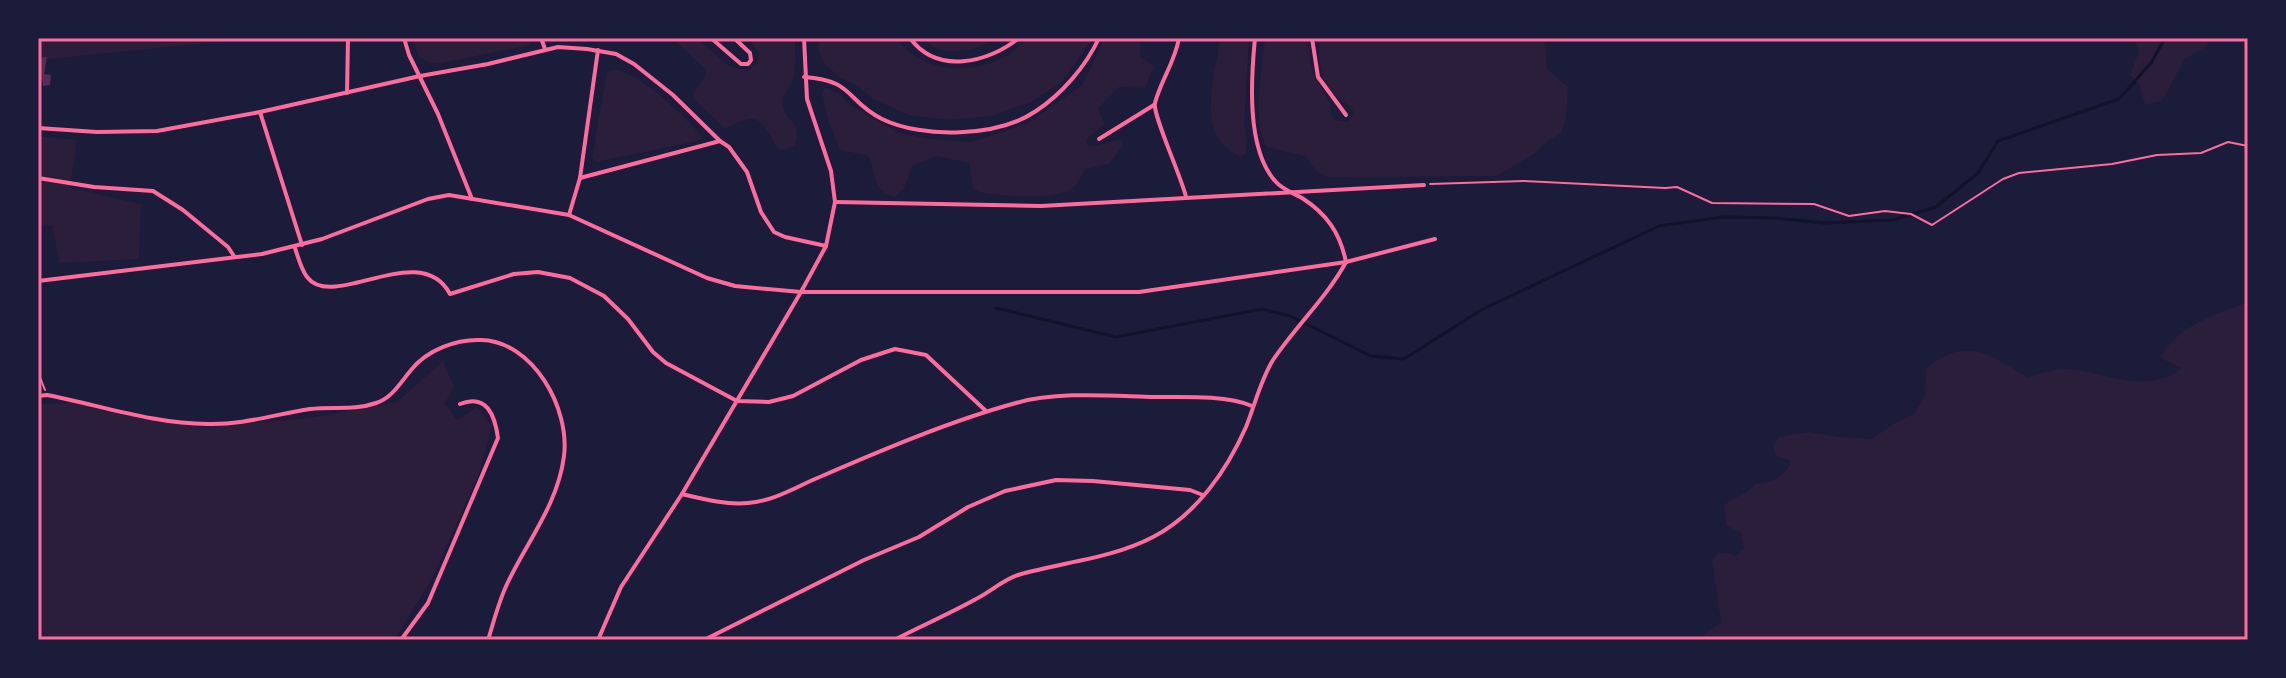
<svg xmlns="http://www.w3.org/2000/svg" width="2286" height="678" viewBox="0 0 2286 678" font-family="Arial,sans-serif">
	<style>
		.green { fill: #2a1e3b }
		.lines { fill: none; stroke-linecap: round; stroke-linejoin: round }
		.stream { stroke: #12122b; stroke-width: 3 }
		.building { fill: #542f53 }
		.path { stroke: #ff6b9d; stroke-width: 2 }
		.minor { stroke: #ff6b9d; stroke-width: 4 }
		.tertiary { stroke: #ff6b9d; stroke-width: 4 }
		.neatline { fill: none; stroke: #ff6b9d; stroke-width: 3 }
	</style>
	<rect width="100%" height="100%" fill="#1b1b3a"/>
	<g class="green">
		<polygon points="38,38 257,38 38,60"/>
		<polygon points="413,38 530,38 530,45 442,63 429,63 418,56"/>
		<path d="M672 38H696L729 66 747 71 757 64 759 53 749 38H795C795 52 797 69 792 82 788 90 781 96 783 105 785 123 804 121 795 145L784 150 778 149C760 119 759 110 726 129L693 99C693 87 705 82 706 70Z"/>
		<path d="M817 38H896C923 74 974 76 1010 54 1016 50 1023 41 1030 38 1040 34 1080 38 1093 38L1061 83 1031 102 991 116 949 120 909 115 873 99 858 86 839 77 825 64 819 52Z"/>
		<path d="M923 38H996C976 51 940 60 923 38Z"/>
		<path d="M1104 38H1140V57L1154 66 1145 88 1119 87 1098 108 1104 124 1086 140 1087 145C1100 149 1109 139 1122 140L1123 145 1109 164 1086 169C1080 176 1080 184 1071 189 1052 201 1001 196 979 192L973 188 969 163 937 156 913 165 904 188 895 197C874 191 875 176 870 158L865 155 840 150 828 120 822 93 826 88 841 95 849 104 898 133 930 139 971 142 1027 124 1078 88 1084 82Z"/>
		<path d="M1220 38H1249L1244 125 1247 142 1246 154 1240 156C1193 136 1216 75 1220 38Z"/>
		<path d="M1265 38H1307L1312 71 1330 103 1332 116 1335 120 1348 122 1354 113C1350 104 1342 102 1335 95 1319 82 1319 57 1319 38H1544L1547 69 1568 87 1566 119 1561 133 1546 142 1534 154 1497 176 1327 177 1316 171 1305 156 1267 147C1251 129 1263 62 1265 38Z"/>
		<polygon points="2134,38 2213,38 2202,49 2185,59 2162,101 2145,105 2139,83 2130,75 2139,51"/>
		<path d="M613 70C637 69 687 119 703 138L698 141 596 162 592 157 607 72Z"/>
		<polygon points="38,136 77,140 70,188 141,204 139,259 59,263 53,225 38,227"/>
		<path d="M2248 302V640H1697L1721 622 1712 560 1718 553H1729L1736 556 1744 549 1741 533 1726 525 1724 505C1734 496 1746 496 1755 484 1771 482 1786 478 1791 461L1776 455 1773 446 1778 437 1809 432 1838 437 1872 439 1893 424 1915 413 1925 395 1927 368C1967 335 1989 355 2027 377 2041 374 2058 367 2071 369 2109 374 2147 395 2182 368L2160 358C2178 325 2215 315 2248 302Z"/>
		<polygon points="443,361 454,387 445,403 457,420 477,407 492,426 479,474 432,579 394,640 38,640 38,404 70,403 204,427 310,418 397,402"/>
	</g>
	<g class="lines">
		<polyline class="stream" points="996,308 1116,337 1262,309 1290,316 1371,356 1404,359 1481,310 1659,226 1723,217 1775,218 1824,223 1893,220 1936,207 1978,173 1998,141 2119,99 2151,63 2165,38"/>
	</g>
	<polygon class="building" points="47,57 44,74 51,75 50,85 43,86 42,80 38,80 38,58"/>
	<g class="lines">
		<g class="path">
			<polyline points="1430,184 1524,181 1665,188 1677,187 1712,203 1814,204 1849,216 1885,211 1911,214 1932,225 2003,179 2019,173 2112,164 2157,155 2201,153 2228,142 2248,146"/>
			<polyline points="38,372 45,390"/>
		</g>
		<g class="minor">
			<polyline points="404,38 409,55 438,114 472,199"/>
			<polyline points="541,38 545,49"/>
			<polyline points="711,38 741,64 748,64 751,60 750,53 734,38"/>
			<path d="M910 38C937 75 988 63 1019 38"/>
			<path d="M1179 38C1175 62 1161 80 1155 103 1152 114 1182 178 1186 197"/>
			<path d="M1255 38C1251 79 1246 150 1276 182 1282 189 1293 193 1302 198 1327 214 1340 233 1346 262"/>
			<polyline points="1312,38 1318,77 1346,115"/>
			<path d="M804 77C854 80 846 101 882 119 923 139 998 137 1036 111 1062 94 1086 66 1099 38"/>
			<polyline points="347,93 348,38"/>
			<polyline points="260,112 302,245"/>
			<polyline points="38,128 97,132 157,131 260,112 420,76 488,64 558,47 587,49 616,54 634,64 673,95 720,141 729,147 747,172 761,212 774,232 785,237 826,246"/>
			<polyline points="1099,139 1154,105"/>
			<polyline points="38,178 94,187 153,191 183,210 228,247 234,256"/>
			<polyline points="580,178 720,141"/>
			<polyline points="835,202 1041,206 1424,185"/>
			<polyline points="569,215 580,178 598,50"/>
			<path d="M295 248C298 257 301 269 307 277 333 312 420 238 450 294L514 274 538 272 570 278 604 296 628 319 653 352 666 363 737 401 769 402 793 396 861 360 895 349 926 355 986 411"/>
			<polyline points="38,281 262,254 322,239 428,199 449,195 569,215 707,278 735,286 801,292 1139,292 1346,262 1435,239"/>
			<path d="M38 396 47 395C99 405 154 424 208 424 243 425 276 414 310 409 333 406 354 411 376 403 392 398 401 382 411 370 427 350 456 339 481 340 533 341 570 408 564 456 558 504 528 540 508 582 499 600 494 621 488 640"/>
			<path d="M682 494C703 499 726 505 748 503 775 501 797 486 822 476 882 450 953 420 1016 403 1057 391 1112 396 1155 397 1183 397 1227 395 1252 406"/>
			<path d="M401 640 428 603 498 438C495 416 487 393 460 404"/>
			<polyline points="598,640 621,587 682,494 801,292"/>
			<polyline points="704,640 864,560 919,537 968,507 1005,491 1056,480 1093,481 1190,490 1203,495"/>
			<path d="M894 640C921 626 949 614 976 599 990 592 1003 580 1018 575 1062 562 1111 559 1153 537 1196 515 1227 470 1246 427 1255 405 1260 381 1273 360 1296 326 1327 297 1346 262"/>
		</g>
		<polyline class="tertiary" points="801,292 826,246 835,202 831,171 807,99 804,38"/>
	</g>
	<rect width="2286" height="678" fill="none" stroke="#1b1b3a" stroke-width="80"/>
	<rect x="40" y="40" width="2206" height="598" class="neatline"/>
</svg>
